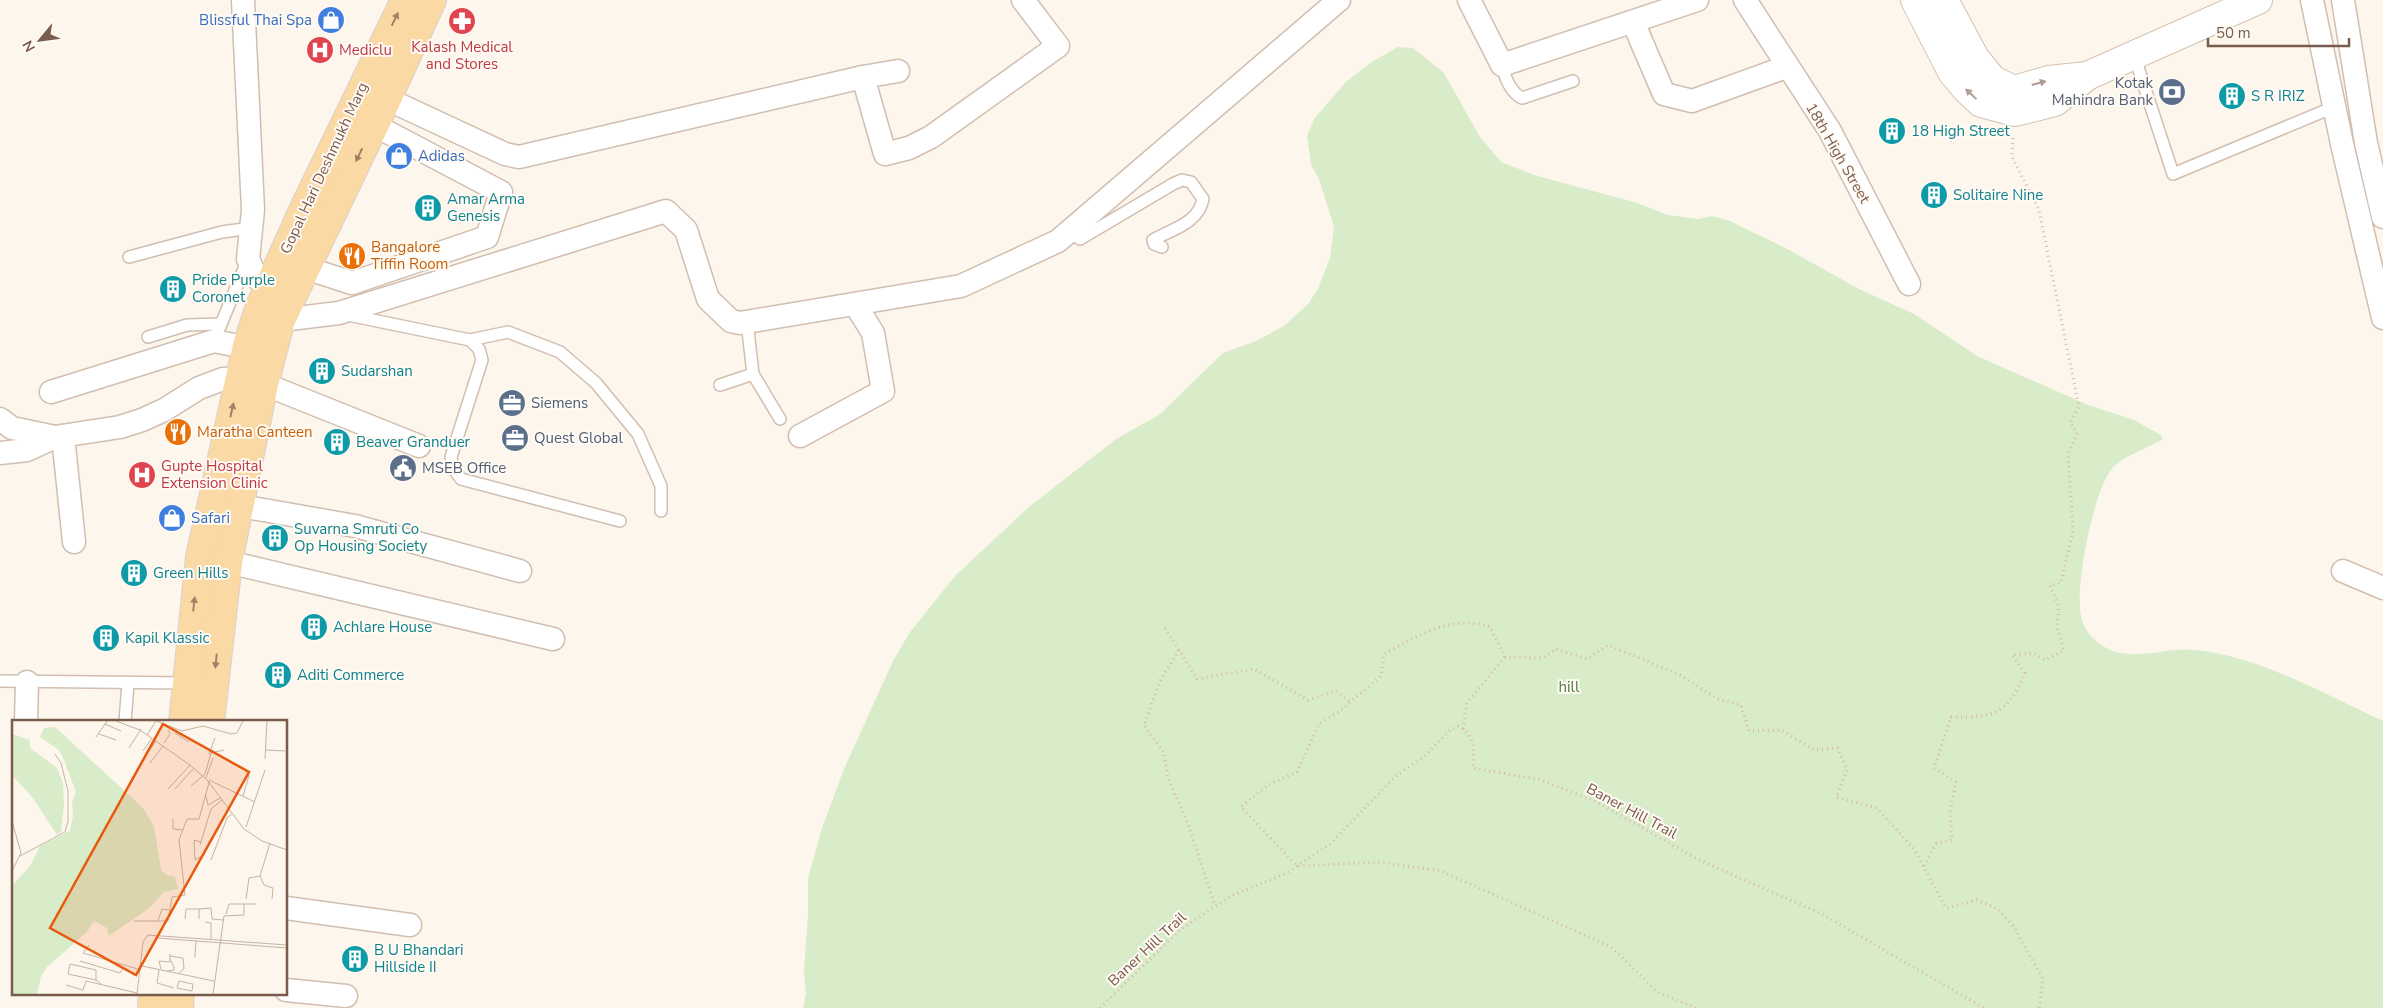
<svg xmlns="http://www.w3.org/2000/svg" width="2383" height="1008" viewBox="0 0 2383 1008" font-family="'Nunito Sans',sans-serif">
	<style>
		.green { fill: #d8ecc9 }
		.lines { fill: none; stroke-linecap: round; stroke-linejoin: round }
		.lane-casing { stroke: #d1beb0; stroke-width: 14 }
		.street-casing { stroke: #d1beb0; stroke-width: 25 }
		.secondary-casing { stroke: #d6c0b0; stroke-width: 30 }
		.primary-casing { stroke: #dad1cd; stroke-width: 30 }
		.path { stroke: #d9b8a5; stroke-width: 3; stroke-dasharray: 1 4; stroke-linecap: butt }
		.lane { stroke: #fff; stroke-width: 11 }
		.street { stroke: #fff; stroke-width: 22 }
		.secondary { stroke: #fff; stroke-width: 28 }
		.primary { stroke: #fbd9a5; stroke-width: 28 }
		.oneway { fill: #a18267 }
		.oneway2 { fill: #af9d94 }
		.labels { text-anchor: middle; stroke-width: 4; stroke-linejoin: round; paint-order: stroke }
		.shop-label { font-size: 15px; fill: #366cbe; stroke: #fffaf3; text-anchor: start }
		.health-label { font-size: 15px; fill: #be3a42; stroke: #fffaf3; text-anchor: start }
		.service-label { font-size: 15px; fill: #4e5e75; stroke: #fffaf3; text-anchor: start }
		.culture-label { font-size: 15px; fill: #0d838f; stroke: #fffaf3; text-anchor: start }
		.street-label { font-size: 15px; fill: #7a5c4d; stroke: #fffaf3 }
		.food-label { font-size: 15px; fill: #c56008; stroke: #fffaf3; text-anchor: start }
		.park-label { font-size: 15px; fill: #537a41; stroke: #fffaf3 }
		.inset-road { fill: none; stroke: #c5b3a7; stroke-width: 1 }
		.view { fill: #e8590c; fill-opacity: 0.15; stroke: #e8590c; stroke-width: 2.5 }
		.inset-edge { fill: none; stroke: #7a5c4d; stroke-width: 2.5 }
	</style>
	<rect width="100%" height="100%" fill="#fdf6ec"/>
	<path class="green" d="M1398 47 1413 48 1444 73 1480 137 1501 162 1534 175 1637 203 1668 215 1698 219 1712 216 1730 221 1789 250 1859 289 1914 314 1977 356 2088 405 2134 420 2161 435 2163 439C2147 449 2123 455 2111 470 2093 493 2073 592 2082 620 2086 632 2093 640 2103 646 2131 664 2165 646 2196 650 2261 657 2324 694 2383 721V1008H803L806 994 804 971 808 914V878L822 828 844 769 893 661 910 632 956 575 1029 507 1116 439 1159 415 1223 353 1256 341 1284 326 1308 304 1318 289 1330 258 1334 227 1319 179 1311 165 1307 136 1314 119 1346 82 1370 63Z"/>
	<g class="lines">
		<g class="lane-casing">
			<g id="lane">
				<polyline points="2134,55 2173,174 2334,107"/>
				<path d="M1502 65C1505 78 1510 92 1522 98L1573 81"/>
				<path d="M1068 232 1080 239 1173 184 1182 180 1191 182 1203 199C1198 224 1172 229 1153 240L1154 244 1162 247"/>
				<polyline points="129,257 222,232 251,228"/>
				<polyline points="348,315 470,340 479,349 482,360 451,457 453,468 461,479 620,521"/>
				<polyline points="747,322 753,374 780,419"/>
				<polyline points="148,337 187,325 221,324"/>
				<polyline points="470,340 508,332 560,352 596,383 638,434 661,486 661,511"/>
				<polyline points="214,341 248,259"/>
				<polyline points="720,385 753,374"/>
				<polyline points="0,681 186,683"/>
				<polyline points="125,722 128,683"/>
			</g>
		</g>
		<g class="street-casing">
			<g id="street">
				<polyline points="243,0 253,210 248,259 255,275 267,289"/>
				<polyline points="1469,0 1502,65 1697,0"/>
				<polyline points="1745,0 1830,131 1909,284"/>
				<polyline points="2312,0 2342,144 2383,318"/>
				<polyline points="2343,0 2366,143 2383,217"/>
				<polyline points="1633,22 1664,94 1692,101 1786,67"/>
				<polyline points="863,77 885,154 909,148 931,137 1058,46 1023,0"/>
				<polyline points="387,99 505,154 519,157 863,77 898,71"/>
				<polyline points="306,268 352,283 487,237 501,192 374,125"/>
				<polyline points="269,312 281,320 339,313 666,211 686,230 708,299 731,321 740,323 961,286 1058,241 1339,0"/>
				<polyline points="51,392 214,341 263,351"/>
				<polyline points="0,419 12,428 55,437 120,427 142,420 164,410 199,388 223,379 240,378 264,384 419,446"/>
				<polyline points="63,436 74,542"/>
				<polyline points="800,436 883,391 873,333 855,304"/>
				<polyline points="0,453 27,450 55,437"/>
				<polyline points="240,506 355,526 520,571"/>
				<polyline points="228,562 553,639"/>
				<polyline points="2343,571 2383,588"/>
				<polyline points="26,722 27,682"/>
				<polyline points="286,908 410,925"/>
				<polyline points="286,990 346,996"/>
			</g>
		</g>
		<g class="secondary-casing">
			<g id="secondary">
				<polyline points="1915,0 1952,72 1966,89 1981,103 2015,112 2055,102 2087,76 2258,0"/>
				<polyline points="1944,0 1975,58 1993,80 2014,90 2049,80 2087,76"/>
			</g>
		</g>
		<g class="primary-casing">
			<g id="primary">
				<polyline points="183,722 200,557 247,346 260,306 306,204 405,0"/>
				<polyline points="210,722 228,562 264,384 281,320 387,99 432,0"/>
				<polyline points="152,1008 153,994"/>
				<polyline points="179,1008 180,994"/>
			</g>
		</g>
		<g class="path">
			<polyline points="1165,628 1197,679 1254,669 1308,700 1336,691 1350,702"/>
			<polyline points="1179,650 1160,681 1144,726 1164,752 1168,778 1188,824 1215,906"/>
			<polyline points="1463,729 1467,703 1505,657"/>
			<path d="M1924 866 1936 844 1952 840 1950 812 1956 782 1934 768 1951 717C1995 718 2007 714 2025 673L2012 655 2033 653 2045 660 2064 650 2057 627 2059 607 2050 585 2061 583 2073 530 2068 454 2077 434 2070 422 2079 407 2039 210 2012 157 2013 135"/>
			<path d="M1100 1008 1180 930 1231 896 1285 874 1330 844 1396 776 1426 755 1450 730 1458 726C1476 735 1474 750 1473 768L1541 780 1597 802 1697 859 1822 914 1984 1008"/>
			<path d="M1696 1008 1657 992 1611 947 1441 871 1378 862 1297 866 1241 807 1268 785 1297 772 1319 724 1340 711 1381 676 1384 654C1417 636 1452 614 1490 627L1505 657 1543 658 1556 649 1587 659 1608 645 1680 675 1718 699 1741 705 1749 731 1782 730 1814 750 1838 748 1847 770 1836 797 1877 808 1914 849 1946 908 1977 900 1998 909 2014 927 2043 979 2039 1008"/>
		</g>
		<use href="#lane" class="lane"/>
		<use href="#street" class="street"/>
		<use href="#secondary" class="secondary"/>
		<use href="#primary" class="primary"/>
	</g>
	<defs><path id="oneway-solid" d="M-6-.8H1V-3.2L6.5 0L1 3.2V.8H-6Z" transform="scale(1.25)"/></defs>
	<g class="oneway">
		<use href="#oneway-solid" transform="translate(395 19) rotate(-64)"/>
		<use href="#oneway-solid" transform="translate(359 155) rotate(116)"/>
		<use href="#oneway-solid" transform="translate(232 410) rotate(-77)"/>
		<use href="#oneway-solid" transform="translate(194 604) rotate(-84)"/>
		<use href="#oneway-solid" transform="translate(216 661) rotate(96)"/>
	</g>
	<g class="oneway2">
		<use href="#oneway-solid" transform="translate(2039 83) rotate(-15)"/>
		<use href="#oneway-solid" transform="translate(1971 94) rotate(-137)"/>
	</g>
	<defs>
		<g id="shop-disc" transform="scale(1.4375)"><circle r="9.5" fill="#3f7fe0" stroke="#fffaf3"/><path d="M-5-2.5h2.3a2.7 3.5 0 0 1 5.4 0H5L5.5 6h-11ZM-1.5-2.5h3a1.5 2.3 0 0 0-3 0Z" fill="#fff"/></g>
		<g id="pharmacy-disc" transform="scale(1.4375)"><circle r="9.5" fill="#e0444e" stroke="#fffaf3"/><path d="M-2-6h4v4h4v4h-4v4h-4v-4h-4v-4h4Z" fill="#fff"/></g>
		<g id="hospital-disc" transform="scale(1.4375)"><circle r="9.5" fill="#e0444e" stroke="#fffaf3"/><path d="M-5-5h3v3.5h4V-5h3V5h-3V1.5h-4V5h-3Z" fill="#fff"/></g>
		<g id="bank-disc" transform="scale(1.4375)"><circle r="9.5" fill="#5c6f8a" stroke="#fffaf3"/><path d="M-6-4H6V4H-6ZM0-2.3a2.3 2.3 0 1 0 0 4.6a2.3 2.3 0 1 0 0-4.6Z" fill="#fff"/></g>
		<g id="building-disc" transform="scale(1.4375)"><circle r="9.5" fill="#0f9aa8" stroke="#fffaf3"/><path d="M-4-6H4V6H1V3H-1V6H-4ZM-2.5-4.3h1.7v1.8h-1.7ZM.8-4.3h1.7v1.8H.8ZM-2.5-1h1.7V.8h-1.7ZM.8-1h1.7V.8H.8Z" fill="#fff"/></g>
		<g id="restaurant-disc" transform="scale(1.4375)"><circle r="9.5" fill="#e8710a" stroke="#fffaf3"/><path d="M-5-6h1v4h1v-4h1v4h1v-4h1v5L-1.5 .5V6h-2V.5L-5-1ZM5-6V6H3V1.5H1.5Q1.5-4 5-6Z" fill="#fff"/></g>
		<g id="office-disc" transform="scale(1.4375)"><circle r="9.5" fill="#5c6f8a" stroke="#fffaf3"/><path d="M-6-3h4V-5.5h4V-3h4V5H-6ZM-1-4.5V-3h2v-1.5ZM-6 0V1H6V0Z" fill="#fff"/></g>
		<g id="civic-disc" transform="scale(1.4375)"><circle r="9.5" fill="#5c6f8a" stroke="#fffaf3"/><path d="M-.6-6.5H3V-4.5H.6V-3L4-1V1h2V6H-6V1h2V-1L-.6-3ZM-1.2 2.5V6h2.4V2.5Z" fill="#fff"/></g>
	</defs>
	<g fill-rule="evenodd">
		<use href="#shop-disc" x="331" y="20"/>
		<use href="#pharmacy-disc" x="462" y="21"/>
		<use href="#hospital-disc" x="320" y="50"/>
		<use href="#bank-disc" x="2172" y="92"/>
		<use href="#building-disc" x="2232" y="96"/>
		<use href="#building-disc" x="1892" y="131"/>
		<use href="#shop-disc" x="399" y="156"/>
		<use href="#building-disc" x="1934" y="195"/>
		<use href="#building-disc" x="428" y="208"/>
		<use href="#restaurant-disc" x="352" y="256"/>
		<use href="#building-disc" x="173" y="289"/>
		<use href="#building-disc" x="322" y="371"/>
		<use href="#office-disc" x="512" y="403"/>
		<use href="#restaurant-disc" x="178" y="432"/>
		<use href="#office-disc" x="515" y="438"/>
		<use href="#building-disc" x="337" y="442"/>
		<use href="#civic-disc" x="403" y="468"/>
		<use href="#hospital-disc" x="142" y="475"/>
		<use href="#shop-disc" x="172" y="518"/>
		<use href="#building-disc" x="275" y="538"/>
		<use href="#building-disc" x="134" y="573"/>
		<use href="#building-disc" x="314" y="627"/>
		<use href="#building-disc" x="106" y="638"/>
		<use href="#building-disc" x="278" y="675"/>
		<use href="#building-disc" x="355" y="959"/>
	</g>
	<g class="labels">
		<g class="shop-label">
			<text x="312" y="25" text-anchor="end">Blissful Thai Spa</text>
			<text x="418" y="161">Adidas</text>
			<text x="191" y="523">Safari</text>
		</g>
		<g class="health-label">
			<text x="462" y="52" text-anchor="middle">Kalash Medical<tspan x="462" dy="17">and Stores</tspan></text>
			<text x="339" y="55">Mediclu</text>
			<text x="161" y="471">Gupte Hospital<tspan x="161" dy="17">Extension Clinic</tspan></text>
		</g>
		<g class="service-label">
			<text x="2153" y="88" text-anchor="end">Kotak<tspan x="2153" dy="17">Mahindra Bank</tspan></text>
			<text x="531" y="408">Siemens</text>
			<text x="534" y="443">Quest Global</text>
			<text x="422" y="473">MSEB Office</text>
		</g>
		<g class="culture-label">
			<text x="2251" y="101">S R IRIZ</text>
			<text x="1911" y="136">18 High Street</text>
			<text x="1953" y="200">Solitaire Nine</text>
			<text x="447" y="204">Amar Arma<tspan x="447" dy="17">Genesis</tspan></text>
			<text x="192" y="285">Pride Purple<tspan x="192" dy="17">Coronet</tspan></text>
			<text x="341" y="376">Sudarshan</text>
			<text x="356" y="447">Beaver Granduer</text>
			<text x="294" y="534">Suvarna Smruti Co<tspan x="294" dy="17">Op Housing Society</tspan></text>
			<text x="153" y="578">Green Hills</text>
			<text x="333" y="632">Achlare House</text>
			<text x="125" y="643">Kapil Klassic</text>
			<text x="297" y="680">Aditi Commerce</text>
			<text x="374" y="955">B U Bhandari<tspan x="374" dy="17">Hillside II</tspan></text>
		</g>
		<g class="street-label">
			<text transform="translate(1838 153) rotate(60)" y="5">18th High Street</text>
			<text transform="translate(324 168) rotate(-65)" y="5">Gopal Hari Deshmukh Marg</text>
			<text transform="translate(1632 811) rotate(28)" y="5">Baner Hill Trail</text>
			<text transform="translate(1147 949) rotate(-43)" y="5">Baner Hill Trail</text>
		</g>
		<g class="food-label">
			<text x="371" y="252">Bangalore<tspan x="371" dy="17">Tiffin Room</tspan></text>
			<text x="197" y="437">Maratha Canteen</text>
		</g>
		<g class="park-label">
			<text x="1569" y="692">hill</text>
		</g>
	</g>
	<g transform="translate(12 720)">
		<rect width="275" height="275" fill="#fdf6ec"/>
		<path d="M43 7 131 88 142 106 149 149 154 155 163 157 166 169 152 172 136 189 97 216 95 208 82 201 75 212 35 247 29 256 25 274H0V166L18 146 28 126 58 111 61 96 60 82 64 72 52 40 47 30 28 17 32 8ZM0 14 18 20V28L45 48 51 63 52 84 49 112 45 115 21 78 0 55Z" fill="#d8ecc9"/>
		<path class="inset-road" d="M104 1 128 10 178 45 196 61 232 109 250 121 275 130M144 1 170 11 191 6 219 14M275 1V37M93 4 109 11M163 13 177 22M87 14 104 20M219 14 225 13 231 1M135 15 144 1M84 17 95 1M152 23 158 14 156 10M117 28 129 9M254 30 273 31M131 31 140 18M135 34 144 21M197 34 203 18M253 39 255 1M138 43 151 26M194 58 201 38M199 61 243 82M179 66 193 54 199 33 212 30M156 69 178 45M163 69 182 48M194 76 196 85 208 78M231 76 237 55M161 99V109L170 110M0 101 9 133 0 151M234 107 253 50M189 122 182 120 183 140 192 135M188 125 199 89 210 80M8 136 53 112 56 101V71L49 43 43 34M199 140 215 98 220 94M248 156 252 165 261 168 260 179M234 179 237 158 248 156 258 123M187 189 199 188 200 199 211 200M214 194 217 184H244M173 199 174 189H187V199M122 201H156L160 177 173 175 167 120 175 99H187L198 59M146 201 150 189 157 190M193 202 199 203V219M146 218 275 228M77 225 71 233 129 250M158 236 171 238 172 249 167 253M183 237 184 220M68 241 108 253 112 247M130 246 202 261M149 249 147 241 158 242V234M147 250 145 263 162 268M155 251 162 250V247L158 239M84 260 56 254 58 244 84 250V260L89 264M167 261 181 264 180 271 165 268ZM54 265 71 270 74 261 125 273M125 274 131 222 136 215 275 225M201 274 212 196 232 195V184"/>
		<path class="view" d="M151 4 237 52 124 255 38 208Z"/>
		<rect width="275" height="275" class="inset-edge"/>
	</g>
	<g transform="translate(40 40) rotate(241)" stroke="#fffaf3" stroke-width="4" paint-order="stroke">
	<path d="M0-4L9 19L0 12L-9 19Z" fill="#7a5c4d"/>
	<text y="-8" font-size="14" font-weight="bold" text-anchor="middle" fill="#7a5c4d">N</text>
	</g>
	<path d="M2208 38v8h141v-8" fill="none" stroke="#7a5c4d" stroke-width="2.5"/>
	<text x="2216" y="38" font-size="15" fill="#7a5c4d" stroke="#fffaf3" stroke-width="4" paint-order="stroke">50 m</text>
</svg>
